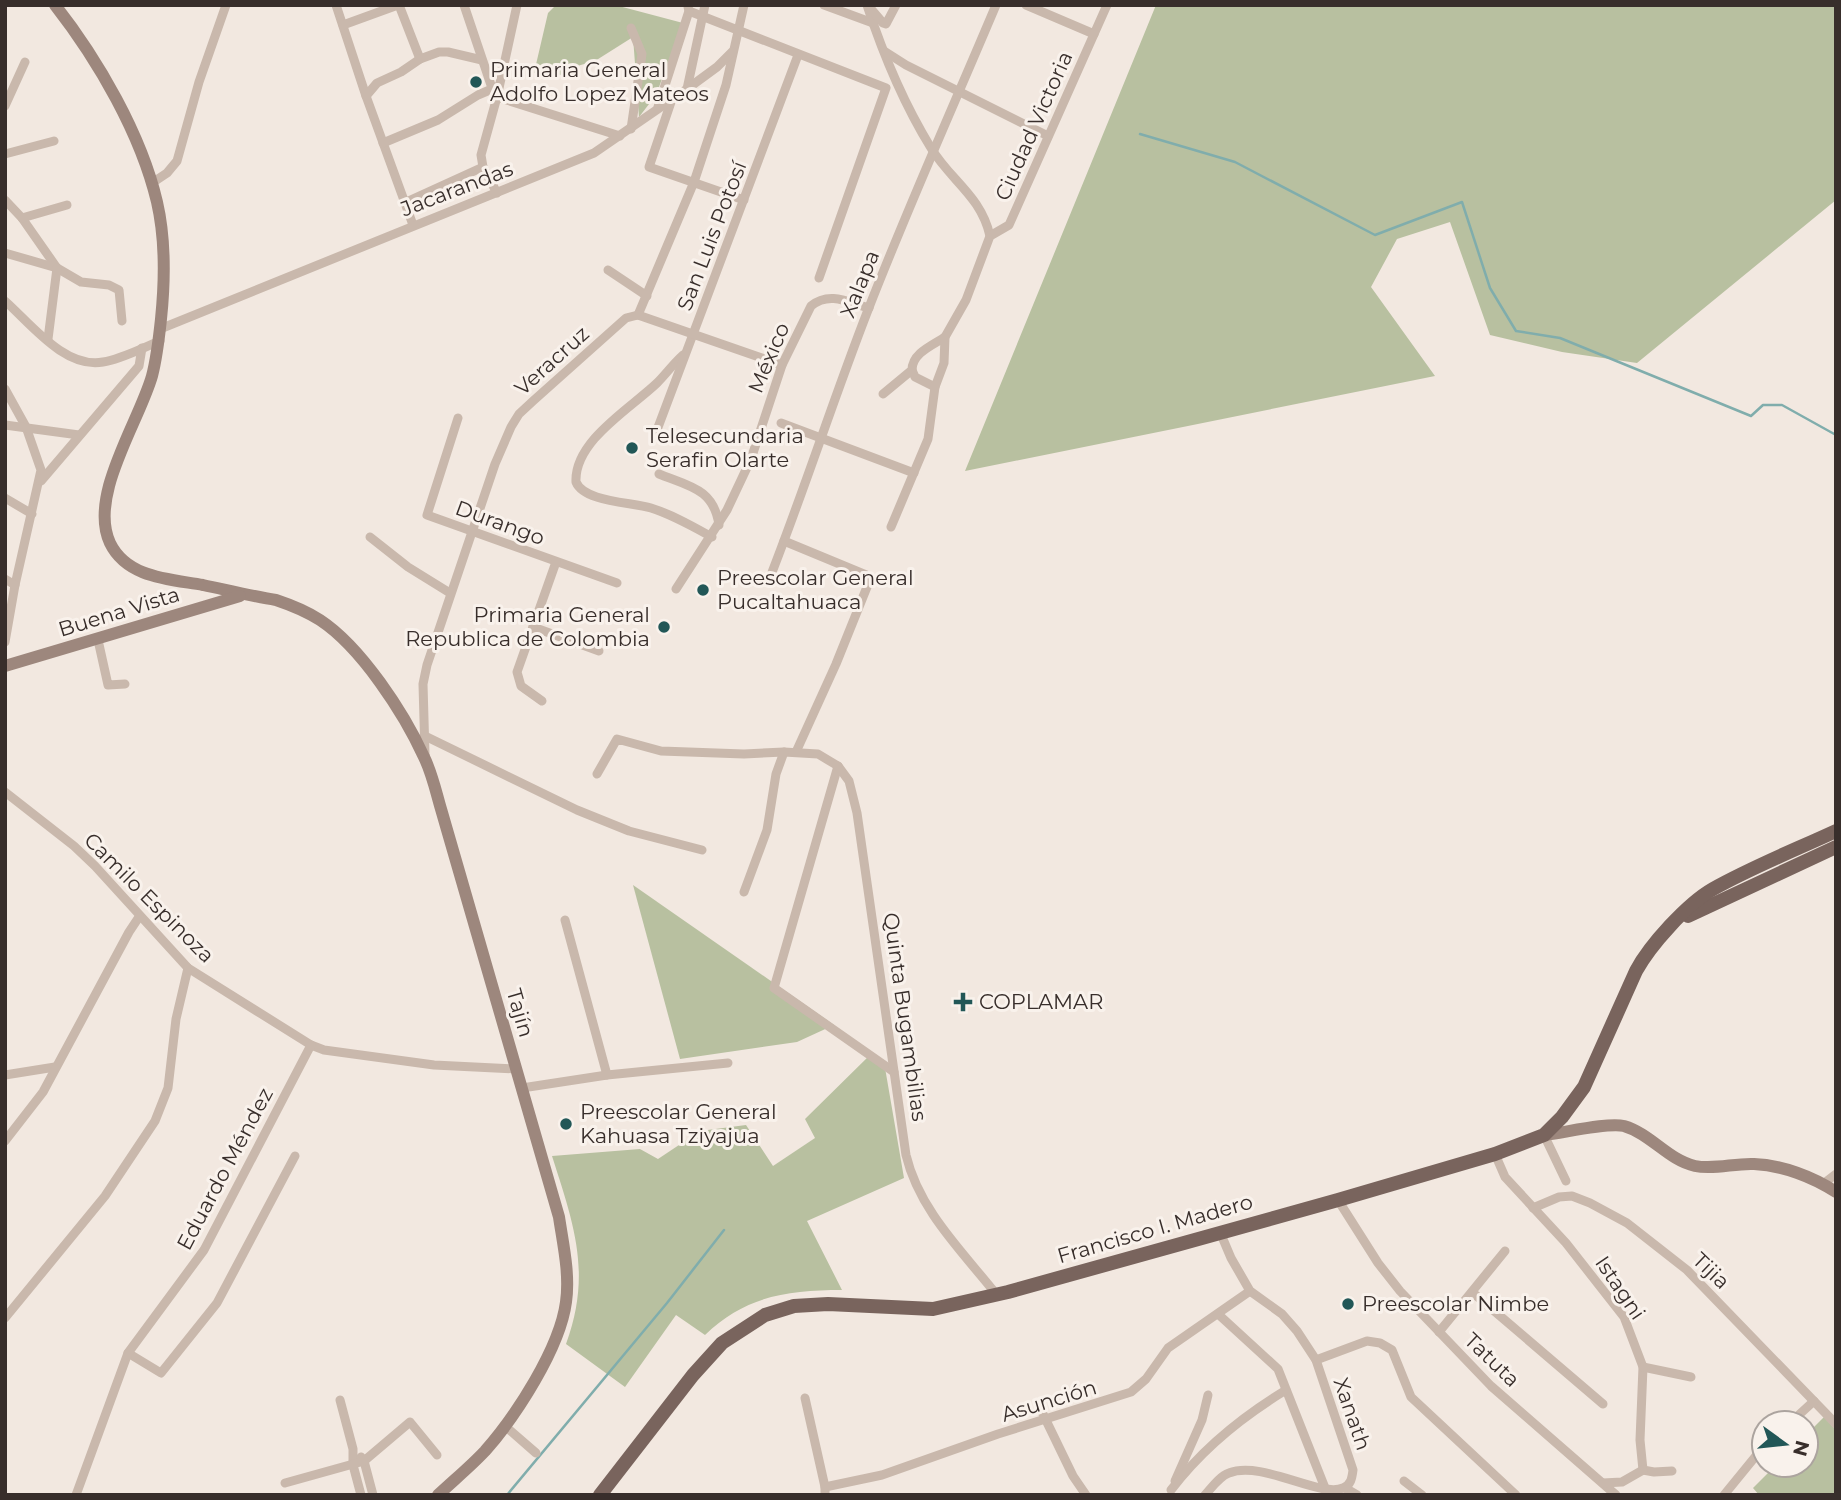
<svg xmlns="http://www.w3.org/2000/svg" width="1841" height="1500" viewBox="0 0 1841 1500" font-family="Montserrat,sans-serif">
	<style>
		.green { fill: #b8c0a0 }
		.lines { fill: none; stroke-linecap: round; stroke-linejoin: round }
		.stream { stroke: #80adac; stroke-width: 2.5 }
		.street { stroke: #c9b8ac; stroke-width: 9 }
		.secondary { stroke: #9d877d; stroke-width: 12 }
		.primary { stroke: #79645d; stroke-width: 14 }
		.poi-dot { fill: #225757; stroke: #f9f2ec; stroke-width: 2.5 }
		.labels { text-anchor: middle; stroke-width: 6; stroke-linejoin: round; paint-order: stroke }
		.poi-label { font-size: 21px; fill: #382e2b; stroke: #f9f2ec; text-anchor: start }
		.street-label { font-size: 21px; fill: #382e2b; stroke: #f9f2ec }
	</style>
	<rect width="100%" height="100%" fill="#f2e8e0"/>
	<g class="green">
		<polygon points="556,5 615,5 683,23 656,95 639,117 633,37 595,61 570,68 563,75 534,73 548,13"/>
		<polygon points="1156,5 1836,5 1836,200 1637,363 1562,352 1490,335 1450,222 1397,239 1371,287 1435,376 965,471"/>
		<polygon points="633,885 834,1025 797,1042 680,1059"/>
		<path d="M872 1053 884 1062 904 1178 807 1221 842 1290C788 1290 745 1296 705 1335L676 1315 625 1387 566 1344C592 1273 574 1225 552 1156L640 1149 658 1159 700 1131 746 1125 773 1166 815 1138 805 1119Z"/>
		<polygon points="1824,1417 1836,1430 1836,1495 1759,1495 1753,1488 1776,1465 1806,1465 1806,1435"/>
	</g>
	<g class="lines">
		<g class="stream">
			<polyline points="1140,134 1235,162 1375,235 1462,202 1490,288 1516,331 1560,338 1751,416 1763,405 1782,405 1836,435"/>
			<polyline points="507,1495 667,1303 724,1230"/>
		</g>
		<g class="street">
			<polyline points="336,5 366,96 413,225"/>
			<polyline points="399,5 420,59"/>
			<polyline points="464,5 492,88"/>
			<polyline points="824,5 873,23"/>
			<path d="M867 5C883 54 904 104 931 148 951 181 981 196 990 236"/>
			<polyline points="1026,5 1094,34"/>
			<polyline points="871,9 883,23 886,24 896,5"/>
			<polyline points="689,11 886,88 819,278"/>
			<polyline points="343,25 398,5"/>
			<polyline points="884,51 906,65 1048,136"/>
			<polyline points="687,89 705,5"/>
			<polyline points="366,96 377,83 401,72 420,59 439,52 448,52 482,60"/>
			<polyline points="497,97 620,136"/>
			<polyline points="672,99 649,167 744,200"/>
			<polyline points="5,106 25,62"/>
			<polyline points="658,107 689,11 688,7"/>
			<polyline points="631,129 642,54 631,28"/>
			<polyline points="383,143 438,120 478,95 499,86"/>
			<polyline points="5,154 54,141"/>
			<polyline points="152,183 167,173 177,161 199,82 226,5"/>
			<polyline points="497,193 483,167 481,155 497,97 517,5"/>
			<polyline points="5,200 22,218 57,268"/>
			<polyline points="404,203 483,167"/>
			<polyline points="22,218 67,205"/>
			<polyline points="5,253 57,268 81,282 109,285 119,290 122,321"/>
			<polyline points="608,270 647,296"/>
			<path d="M5 301C31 324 65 369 103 362 122 359 142 348 160 341"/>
			<polyline points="638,315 694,182 726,85 744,5"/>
			<polyline points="160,329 594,153 687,89 717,67 732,52"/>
			<polyline points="48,339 57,268"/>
			<path d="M683 355C673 364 666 374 657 383 631 408 574 441 576 482 584 502 632 502 651 508 673 515 692 526 712 537"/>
			<polyline points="912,370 915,377 935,387"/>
			<polyline points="5,389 26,427 41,470 15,585 5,642"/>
			<path d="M883 394 912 370C912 353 933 345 945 337"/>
			<polyline points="458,418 427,515 617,583"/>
			<polyline points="781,423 914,473"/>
			<polyline points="5,425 79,435"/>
			<polyline points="657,430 798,55"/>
			<path d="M659 474C689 486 714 489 719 525"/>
			<polyline points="41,481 139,366 142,348"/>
			<polyline points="5,498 32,514"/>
			<polyline points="891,527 928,439 935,387 944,363 945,337 966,300 990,236 1009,225 1107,5"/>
			<polyline points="370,537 408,567 450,593"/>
			<polyline points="784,541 871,577 836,664 796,752"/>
			<polyline points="5,579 15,585"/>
			<path d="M769 580C804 491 833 400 868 310 908 207 953 107 996 5"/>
			<path d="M676 589 727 510 751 459 782 365 811 306C829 291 848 302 869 308"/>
			<polyline points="533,627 599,651"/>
			<polyline points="98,640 108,685 125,684"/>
			<polyline points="542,701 521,686 517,672 556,562"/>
			<polyline points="425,736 577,810 629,831 702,850"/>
			<polyline points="425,755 423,684 427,665 495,464 511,427 519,414 533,401 626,318 638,315 782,365"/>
			<polyline points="838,766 774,988 894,1072"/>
			<path d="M597 774 617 739 661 751 744 754 784 752 818 754 838 766 849 781 857 813 906 1155C919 1210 962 1251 996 1294"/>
			<polyline points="5,792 74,846 95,866 188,968 311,1045 324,1050 434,1065 517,1069"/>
			<polyline points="744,892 767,830 776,774 784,752"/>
			<polyline points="565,920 607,1075"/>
			<polyline points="5,1075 55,1067"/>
			<polyline points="522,1088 607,1075 728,1063"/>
			<polyline points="1544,1135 1566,1181"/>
			<polyline points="5,1141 43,1092 129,932 139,917"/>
			<polyline points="1495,1154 1505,1177 1566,1243 1624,1317 1643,1367 1640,1440 1643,1470"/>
			<polyline points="1823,1184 1836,1174"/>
			<polyline points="1338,1200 1378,1263 1400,1291 1491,1386 1616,1495"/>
			<polyline points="1533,1208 1559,1197 1572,1196 1590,1203 1627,1223 1687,1270 1836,1424"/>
			<polyline points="1472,1292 1603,1404"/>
			<polyline points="1218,1314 1278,1369 1325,1488"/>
			<polyline points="5,1318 105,1196 155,1121 168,1088 176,1019 188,968"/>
			<polyline points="1439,1332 1505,1251"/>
			<polyline points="128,1353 161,1373 217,1303 295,1156"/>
			<polyline points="1316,1360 1367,1341 1380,1343 1392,1350 1411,1397 1516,1495"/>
			<polyline points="1643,1367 1691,1377"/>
			<polyline points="805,1398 825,1487 825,1495"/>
			<polyline points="340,1400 353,1449 353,1465 361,1495"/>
			<polyline points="1042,1412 1073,1476 1086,1495"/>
			<polyline points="1790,1423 1814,1401"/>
			<polyline points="505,1426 536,1453"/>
			<polyline points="361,1457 364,1461 373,1495"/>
			<polyline points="1643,1470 1654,1472 1672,1471"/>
			<polyline points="1175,1481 1202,1420 1208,1395"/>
			<polyline points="1404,1481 1422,1495"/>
			<polyline points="285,1483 364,1461 410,1422 437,1455"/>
			<polyline points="1603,1483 1622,1482 1643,1470"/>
			<polyline points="825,1487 882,1475 998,1434 1131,1392 1146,1379 1168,1348 1250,1291"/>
			<polyline points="1345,1488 1357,1495"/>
			<path d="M1171 1490C1202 1449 1243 1416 1286 1390"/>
			<polyline points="76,1495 128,1353 204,1250 311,1045"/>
			<path d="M1205 1495C1212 1487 1220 1476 1229 1473 1262 1460 1320 1498 1343 1488 1351 1485 1352 1478 1353 1470L1316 1360 1297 1331 1282 1314 1250 1291 1231 1258 1220 1232"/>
			<polyline points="1724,1495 1764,1446"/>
		</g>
		<g class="secondary">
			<path d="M55 5C98 60 141 134 157 202 166 241 165 280 161 319 159 338 157 357 152 376 139 422 88 496 110 543 127 578 169 579 203 585 227 590 251 596 276 600 291 605 306 611 320 620 361 647 404 713 424 757 432 773 436 792 441 809L559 1217C563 1244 570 1274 566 1302 560 1348 516 1416 485 1451 471 1466 454 1480 438 1495"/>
			<polyline points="5,666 240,596"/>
			<path d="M1544 1135C1563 1133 1608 1122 1624 1126 1651 1134 1668 1160 1695 1166 1715 1170 1734 1163 1754 1164 1782 1165 1813 1177 1836 1192"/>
		</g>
		<g class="primary">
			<polyline points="1688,916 1836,847"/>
			<path d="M600 1495 693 1375 722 1343 765 1315 794 1306 828 1304 933 1309 1008 1292 1338 1200 1495 1154 1544 1135 1562 1117 1584 1087 1636 971C1650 945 1687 904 1713 889 1752 867 1795 850 1836 831"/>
		</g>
	</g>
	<g class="poi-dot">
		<circle cx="476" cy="82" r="7"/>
		<circle cx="632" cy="448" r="7"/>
		<circle cx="703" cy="590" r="7"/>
		<circle cx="664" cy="627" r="7"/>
		<path d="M959.5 991.5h7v7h7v7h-7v7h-7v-7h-7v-7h7z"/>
		<circle cx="566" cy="1124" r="7"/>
		<circle cx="1348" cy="1304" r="7"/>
	</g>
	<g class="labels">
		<g class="poi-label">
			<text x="490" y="77">Primaria General<tspan x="490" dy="24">Adolfo Lopez Mateos</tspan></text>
			<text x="646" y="443">Telesecundaria<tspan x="646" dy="24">Serafin Olarte</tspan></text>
			<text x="717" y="585">Preescolar General<tspan x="717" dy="24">Pucaltahuaca</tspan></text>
			<text x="650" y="622" text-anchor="end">Primaria General<tspan x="650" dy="24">Republica de Colombia</tspan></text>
			<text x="979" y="1009">COPLAMAR</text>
			<text x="580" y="1119">Preescolar General<tspan x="580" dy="24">Kahuasa Tziyajua</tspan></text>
			<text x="1362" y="1311">Preescolar Nimbe</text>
		</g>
		<g class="street-label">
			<text transform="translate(1034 126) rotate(-66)" y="7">Ciudad Victoria</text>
			<text transform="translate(457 189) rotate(-21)" y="7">Jacarandas</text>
			<text transform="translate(712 236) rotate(-69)" y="7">San Luis Potosí</text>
			<text transform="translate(860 284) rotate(-68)" y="7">Xalapa</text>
			<text transform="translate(769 358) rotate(-67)" y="7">México</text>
			<text transform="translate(552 361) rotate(-42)" y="7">Veracruz</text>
			<text transform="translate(500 523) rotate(20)" y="7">Durango</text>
			<text transform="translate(119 612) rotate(-17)" y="7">Buena Vista</text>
			<text transform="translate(149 898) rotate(45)" y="7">Camilo Espinoza</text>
			<text transform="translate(520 1013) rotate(74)" y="7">Tajín</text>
			<text transform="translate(905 1017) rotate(82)" y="7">Quinta Bugambilias</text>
			<text transform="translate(225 1169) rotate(-62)" y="7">Eduardo Méndez</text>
			<text transform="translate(1155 1229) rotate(-16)" y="7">Francisco I. Madero</text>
			<text transform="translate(1711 1271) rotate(44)" y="7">Tijia</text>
			<text transform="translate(1620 1288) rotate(56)" y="7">Istagni</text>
			<text transform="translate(1492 1360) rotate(44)" y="7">Tatuta</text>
			<text transform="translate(1049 1401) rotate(-17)" y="7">Asunción</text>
			<text transform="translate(1352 1414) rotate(71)" y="7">Xanath</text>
		</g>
	</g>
	<rect width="1841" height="1500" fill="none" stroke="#382e2b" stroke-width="14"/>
	<g transform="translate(1785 1444) rotate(105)"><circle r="33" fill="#f9f2ec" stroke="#aca49f" stroke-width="2"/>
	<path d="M0-5L12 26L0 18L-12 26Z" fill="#225757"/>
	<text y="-10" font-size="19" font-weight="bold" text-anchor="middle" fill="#382e2b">N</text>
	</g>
</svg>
